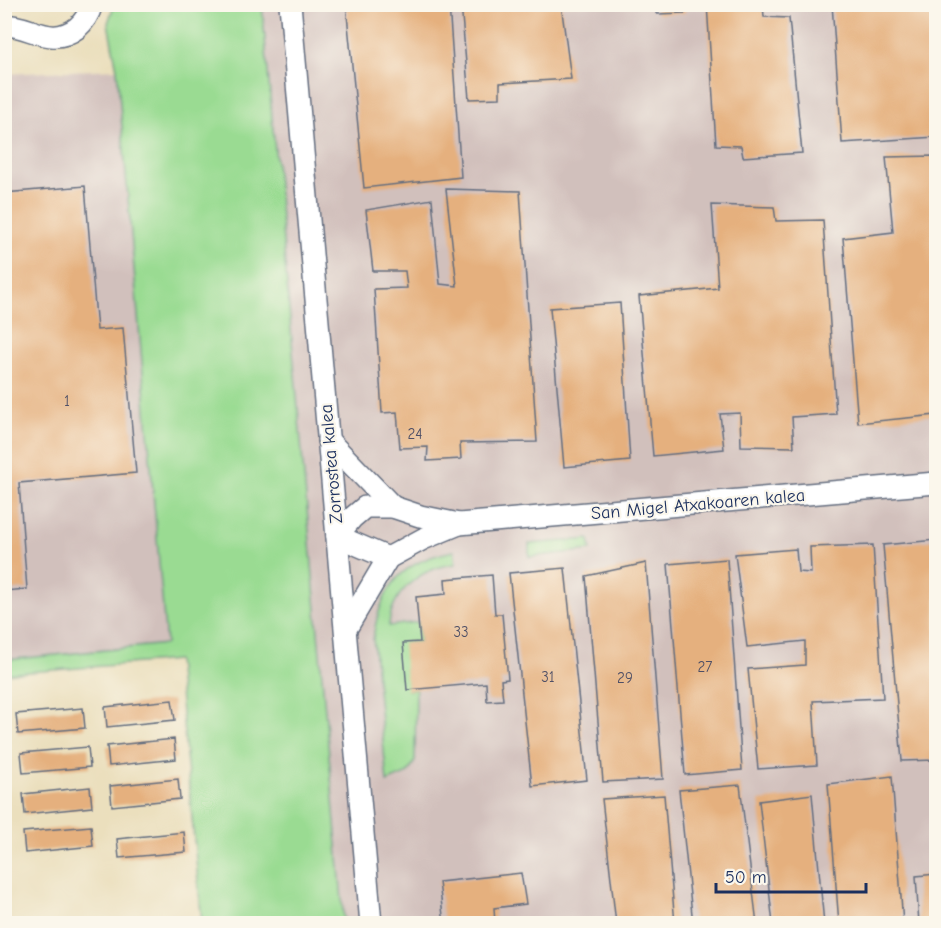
<svg xmlns="http://www.w3.org/2000/svg" width="941" height="928" viewBox="0 0 941 928" font-family="'Comic Neue',sans-serif">
	<style>
		.industrial { fill: #d1c0bc }
		.green { fill: #9adb92; stroke: #5a8578; stroke-width: 1.5 }
		.building { fill: #e5b07e }
		.lines { fill: none; stroke-linecap: round; stroke-linejoin: round }
		.minor-casing { stroke: #646d7f; stroke-width: 24 }
		.minor { stroke: #fff; stroke-width: 21 }
		.labels { text-anchor: middle; stroke-width: 4.5; stroke-linejoin: round; paint-order: stroke }
		.number-label { font-size: 15px; fill: #4e4f66 }
		.street-label { font-size: 18px; fill: #1b2f5e; stroke: #fbf7ec }
	</style>
	<rect width="100%" height="100%" fill="#fbf7ec"/>
	<filter id="ink" filterUnits="userSpaceOnUse"><feTurbulence type="fractalNoise" baseFrequency=".0167" numOctaves="2"/><feDisplacementMap in="SourceGraphic" scale="12" xChannelSelector="R" yChannelSelector="G"/><feConvolveMatrix kernelMatrix="1 2 1 2 8 2 1 2 1" color-interpolation-filters="sRGB"/></filter>
	<filter id="wash" filterUnits="userSpaceOnUse"><feTurbulence type="fractalNoise" baseFrequency=".008" numOctaves="4" result="noise"/><feDisplacementMap in="SourceGraphic" scale="24" xChannelSelector="R" yChannelSelector="G"/><feGaussianBlur stdDeviation="1.35" result="paint"/><feColorMatrix in="noise" values="0 0 0 0 0 0 0 0 0 0 0 0 0 0 0 0 0 1.4 0 .05"/><feComposite in="paint" operator="in"/></filter>
	<g filter="url(#wash)">
		<rect width="100%" height="100%" fill="#ebdfbd"/>
		<g class="industrial">
			<polygon points="262,5 936,5 936,923 344,923"/>
			<polygon points="117,69 166,644 5,660 5,74"/>
		</g>
		<g class="green">
			<polygon points="114,5 262,5 344,923 202,923 177,660 5,674 5,660 166,644 117,69 108,23"/>
			<polygon points="589,539 591,550 529,557 529,544"/>
			<path d="M454 551 456 564C422 567 391 591 389 626L418 622 420 642 404 643 408 690 416 689 415 761 408 773 387 782 373 638C381 586 401 561 454 551Z"/>
		</g>
		<g id="blocks">
			<g class="building">
				<polygon points="346,4 449,4 461,177 364,188"/>
				<polygon points="461,4 561,4 571,79 500,83 500,98 469,99"/>
				<polygon points="656,4 684,4 685,13 657,14"/>
				<polygon points="707,4 763,4 764,17 789,18 802,153 743,157 741,146 716,145"/>
				<polygon points="832,4 931,4 936,67 936,137 842,143"/>
				<polygon points="936,156 936,415 858,423 843,238 893,232 886,157"/>
				<polygon points="85,186 97,330 123,328 136,473 19,483 27,589 4,591 4,193"/>
				<polygon points="446,189 520,191 537,442 460,443 461,459 427,461 428,447 400,448 397,412 382,413 374,289 407,288 405,271 373,271 366,210 432,199 440,284 457,286"/>
				<polygon points="712,205 774,207 776,221 823,220 836,414 792,417 794,447 741,446 740,413 720,414 724,449 653,456 639,296 718,288"/>
				<polygon points="620,303 630,461 564,467 550,308"/>
				<polygon points="936,540 936,760 902,761 883,545"/>
				<polygon points="873,545 883,698 813,701 817,765 758,769 748,669 805,665 805,641 747,647 735,554 796,549 798,572 811,573 810,547"/>
				<polygon points="727,559 742,770 685,775 668,564"/>
				<polygon points="646,563 663,779 603,782 586,576"/>
				<polygon points="565,568 587,780 532,786 509,573"/>
				<polygon points="492,575 495,614 502,614 508,679 501,680 503,700 487,701 486,683 407,690 403,643 420,642 416,597 446,594 445,579"/>
				<polygon points="172,700 175,720 107,727 105,707"/>
				<polygon points="83,708 85,728 18,734 16,714"/>
				<polygon points="174,739 176,759 109,766 107,746"/>
				<polygon points="88,747 90,767 23,773 21,753"/>
				<polygon points="892,776 903,924 839,924 828,784"/>
				<polygon points="178,779 180,799 112,806 110,786"/>
				<polygon points="740,785 757,924 693,924 679,790"/>
				<polygon points="90,787 92,807 25,814 23,794"/>
				<polygon points="812,794 824,924 773,924 759,801"/>
				<polygon points="664,795 675,924 616,924 602,799"/>
				<polygon points="91,826 93,846 25,853 23,832"/>
				<polygon points="184,832 186,852 119,858 117,839"/>
				<polygon points="521,873 526,904 494,908 495,924 444,924 439,882"/>
				<polygon points="936,874 936,924 919,924 916,876"/>
			</g>
		</g>
	</g>
	<g filter="url(#ink)">
		<use href="#blocks" fill-opacity="0" stroke="#646d7f" stroke-width="1.5"/>
		<g class="lines">
			<g class="minor-casing">
				<g id="minor">
					<polyline points="290,4 371,924"/>
					<path d="M4 25C32 25 50 48 77 28 84 22 89 14 92 4"/>
					<polyline points="328,440 393,507"/>
					<polyline points="337,536 352,518 365,507 393,507 420,516 459,524 936,483"/>
					<polyline points="337,536 388,558 423,539 459,524"/>
					<polyline points="346,629 388,558"/>
				</g>
			</g>
			<use href="#minor" class="minor"/>
		</g>
	</g>
	<g class="labels">
		<g class="number-label">
			<text x="67" y="406">1</text>
			<text x="415" y="439">24</text>
			<text x="461" y="637">33</text>
			<text x="705" y="672">27</text>
			<text x="548" y="682">31</text>
			<text x="625" y="683">29</text>
		</g>
		<g class="street-label">
			<text transform="translate(331 464) rotate(-95)" y="6">Zorrostea kalea</text>
			<text transform="translate(698 504) rotate(-5)" y="6">San Migel Atxakoaren kalea</text>
		</g>
	</g>
	<rect width="941" height="928" fill="none" stroke="#fbf7ec" stroke-width="24"/>
	<path d="M716 883v9h150v-9" fill="none" stroke="#1b2f5e" stroke-width="3"/>
	<text x="725" y="883" font-size="18" fill="#1b2f5e" stroke="#fbf7ec" stroke-width="4.5" paint-order="stroke">50 m</text>
</svg>
